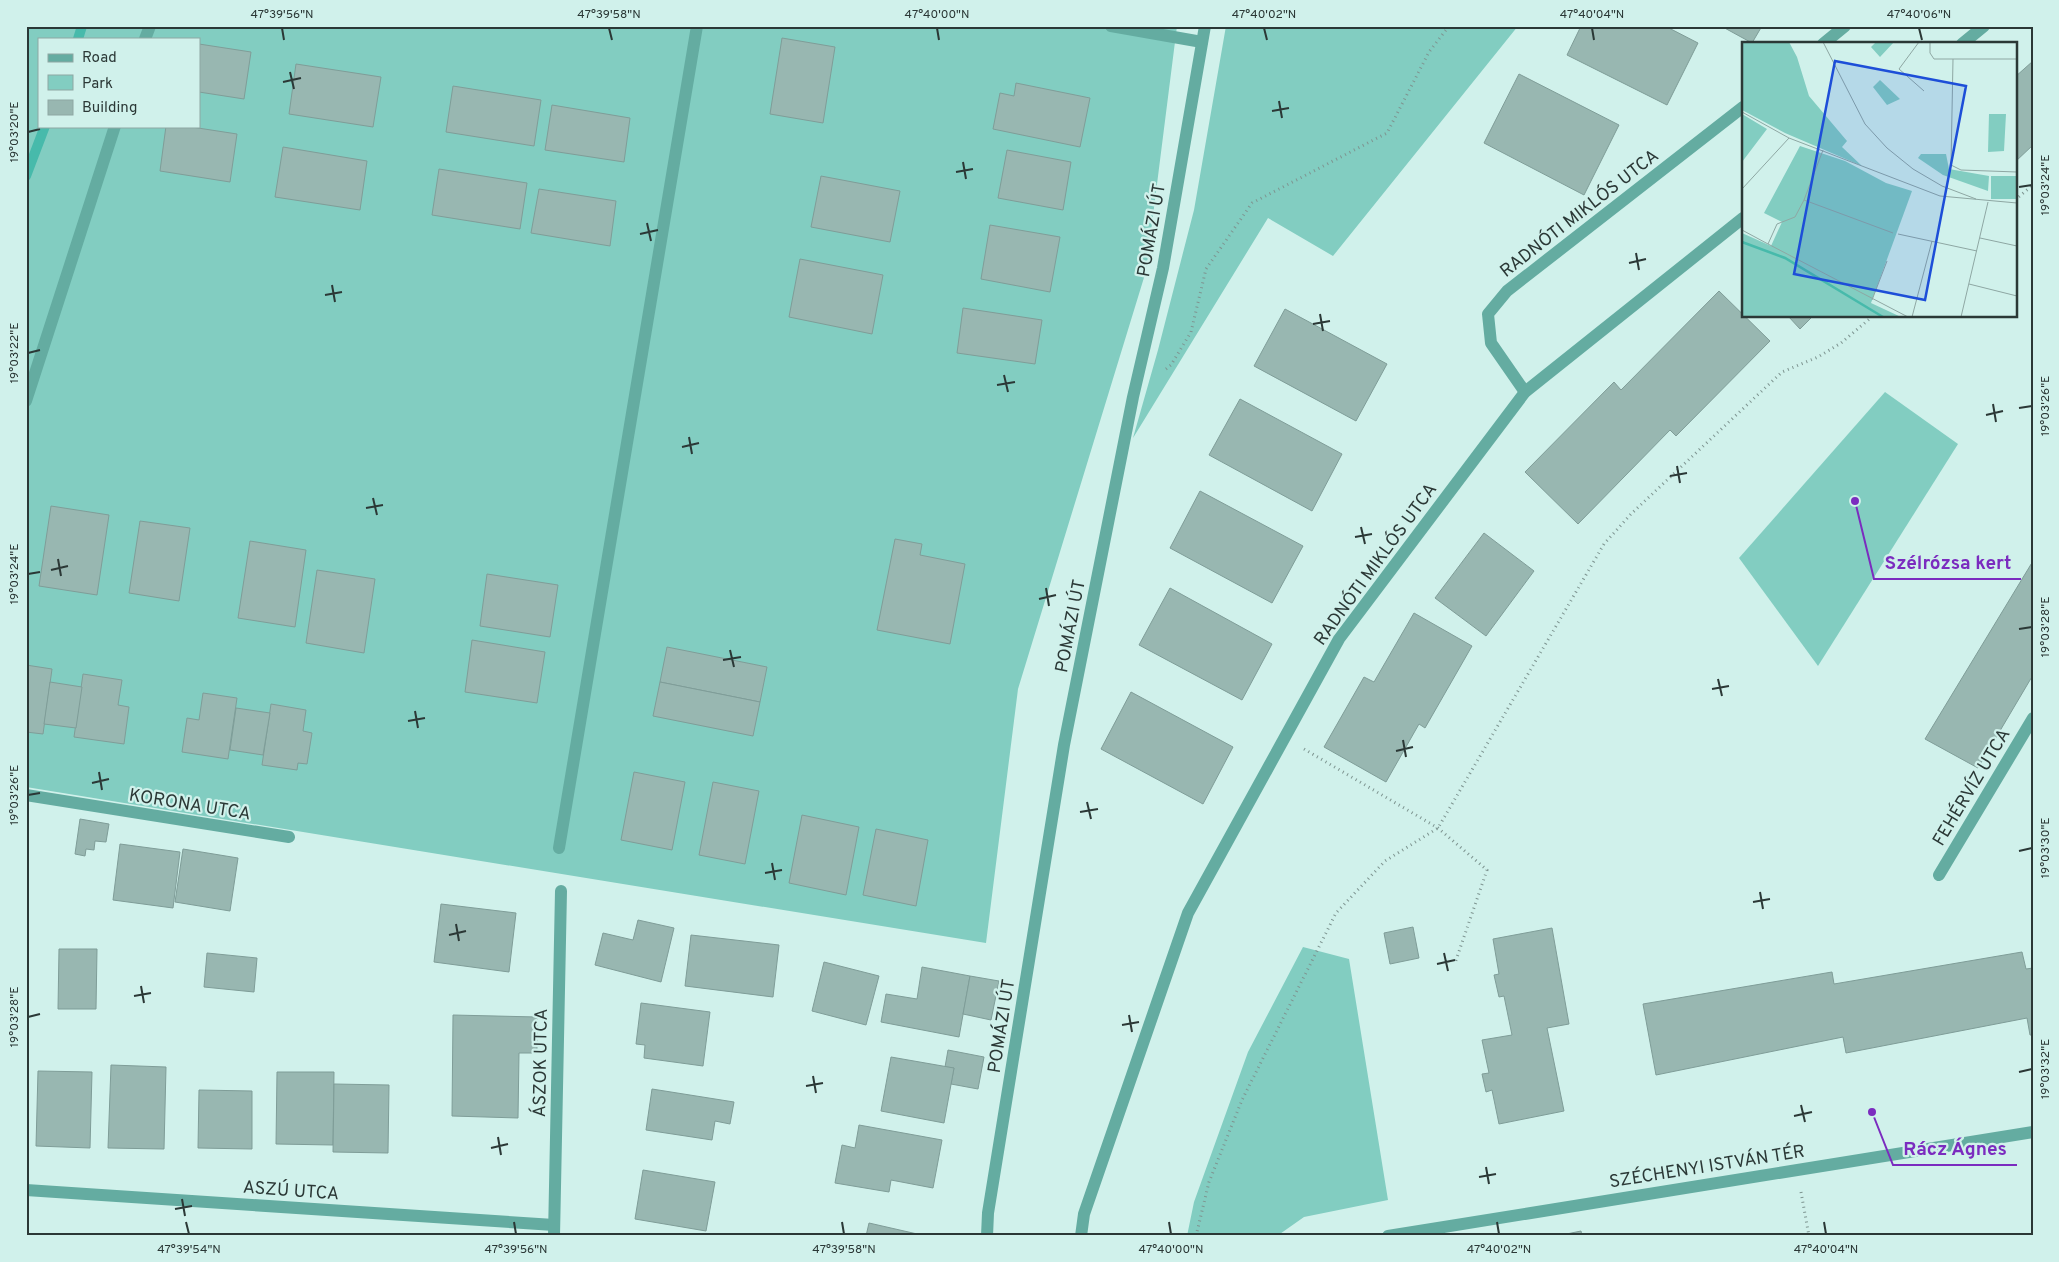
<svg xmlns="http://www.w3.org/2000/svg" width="2059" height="1262" viewBox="0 0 2059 1262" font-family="Overpass,sans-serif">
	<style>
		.green { fill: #82cdc1; fill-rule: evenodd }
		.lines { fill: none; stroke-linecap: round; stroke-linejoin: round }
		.stream { stroke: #47baab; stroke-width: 10 }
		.building { fill: #98b7b1; stroke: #7f9d98 }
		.path { stroke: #7e9591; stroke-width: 3; stroke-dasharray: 1 4; stroke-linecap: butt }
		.minor { stroke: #64aca1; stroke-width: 12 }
		.ticks { fill: none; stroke: #2b3836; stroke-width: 2 }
		.labels { text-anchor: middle; stroke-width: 4.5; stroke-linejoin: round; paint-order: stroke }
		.street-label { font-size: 18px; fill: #2b3836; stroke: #d0f1eb }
		.inset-river { fill: none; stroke: #47baab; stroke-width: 2.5 }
		.inset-road { fill: none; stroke: #8ea7a3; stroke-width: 1 }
		.view { fill: #1d4ed8; fill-opacity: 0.15; stroke: #1d4ed8; stroke-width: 2.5 }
		.inset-edge { fill: none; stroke: #2b3836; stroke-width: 2.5 }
		.leader { fill: none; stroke: #7b2cbf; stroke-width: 2 }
		.callout-dot { fill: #7b2cbf; stroke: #d0f1eb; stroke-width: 2 }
		.callout-label { font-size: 19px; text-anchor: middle; font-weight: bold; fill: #7b2cbf; stroke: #d0f1eb; stroke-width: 4.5; stroke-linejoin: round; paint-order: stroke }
		.neatline { fill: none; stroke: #2b3836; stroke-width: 2 }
		.ticks-label { font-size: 12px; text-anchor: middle; fill: #2b3836 }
	</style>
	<rect width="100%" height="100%" fill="#d0f1eb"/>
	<g class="green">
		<path d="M26 26H1177L1146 271 1018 689 986 943 26 787ZM39 39H199V126H39Z"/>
		<polygon points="1226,26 1518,26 1333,256 1268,218 1133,438 1158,350 1194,210"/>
		<polygon points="1885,392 1958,444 1818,666 1739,558"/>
		<polygon points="1303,947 1349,959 1388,1200 1304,1217 1277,1236 1187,1236 1194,1202 1248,1052"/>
	</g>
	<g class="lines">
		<g class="stream">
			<polyline points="78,39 82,26"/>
			<polyline points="26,176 45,126"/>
		</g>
	</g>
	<g class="building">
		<polygon points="1581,26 1665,26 1698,43 1667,105 1567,55"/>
		<polygon points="1721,26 1762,26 1752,43"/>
		<polygon points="782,38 835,47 823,123 770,114"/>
		<polygon points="199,44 251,52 244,99 199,92"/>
		<polygon points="2033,61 2033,145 2015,162 2015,77"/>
		<polygon points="296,64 381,77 373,127 289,114"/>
		<polygon points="1519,74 1619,125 1584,195 1484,143"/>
		<polygon points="1016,83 1090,98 1080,147 993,129 1000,93 1014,96"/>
		<polygon points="453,86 541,100 534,146 446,132"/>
		<polygon points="552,105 630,118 624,162 545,150"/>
		<polygon points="166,126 185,126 237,134 230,182 160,171"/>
		<polygon points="283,147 367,161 360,210 275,197"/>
		<polygon points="1007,150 1071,162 1063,210 998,198"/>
		<polygon points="439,169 527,183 520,229 432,215"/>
		<polygon points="821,176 900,191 890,242 811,227"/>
		<polygon points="539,189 616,201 610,246 531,233"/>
		<polygon points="990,225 1060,237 1050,292 981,279"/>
		<polygon points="800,259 883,275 872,334 789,317"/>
		<polygon points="1719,291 1770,341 1676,436 1670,430 1578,524 1525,472 1614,382 1621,390"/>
		<polygon points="963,308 1042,320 1035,364 957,353"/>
		<polygon points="1285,309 1387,364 1356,421 1254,366"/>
		<polygon points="1788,316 1813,316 1800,329"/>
		<polygon points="1240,399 1342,454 1312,511 1209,455"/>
		<polygon points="1200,491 1303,546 1272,603 1170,548"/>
		<polygon points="51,506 109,515 97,595 39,586"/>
		<polygon points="140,521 190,528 179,601 129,593"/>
		<polygon points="1484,533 1534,571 1486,636 1435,598"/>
		<polygon points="895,539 922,544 920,555 965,564 950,644 877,630"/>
		<polygon points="250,541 306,550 295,627 238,618"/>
		<polygon points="2033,561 2033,675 1978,768 1925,739"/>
		<polygon points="317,570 375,579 364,653 306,643"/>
		<polygon points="487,574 558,585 550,637 480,626"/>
		<polygon points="1170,588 1272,644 1242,700 1139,645"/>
		<polygon points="1414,613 1472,646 1425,728 1419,724 1386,782 1324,747 1364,677 1374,682"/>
		<polygon points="472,640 545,652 537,703 465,692"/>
		<polygon points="667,647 767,667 760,702 660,682"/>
		<polygon points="26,665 52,669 43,734 26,732"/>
		<polygon points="83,674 122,680 118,705 129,707 124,744 74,737"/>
		<polygon points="50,682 82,687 76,728 44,724"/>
		<polygon points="660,682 760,702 753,736 653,716"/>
		<polygon points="1131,692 1233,747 1203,804 1101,749"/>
		<polygon points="203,693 237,698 228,759 182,752 187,718 199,720"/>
		<polygon points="271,704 306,710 303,731 312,733 307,764 298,763 297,770 262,765"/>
		<polygon points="236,708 270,713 263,755 230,750"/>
		<polygon points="634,772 685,782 672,850 621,840"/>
		<polygon points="713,782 759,791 745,864 699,855"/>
		<polygon points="802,815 859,827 846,895 789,883"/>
		<polygon points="80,819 109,824 106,842 95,841 94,850 86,849 85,856 75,854"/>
		<polygon points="876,829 928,840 916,906 863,895"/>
		<polygon points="120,844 180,852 173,908 113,900"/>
		<polygon points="183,849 238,858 230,911 175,902"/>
		<polygon points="441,904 516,913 509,972 434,962"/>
		<polygon points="638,920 674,928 661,982 595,965 603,933 633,940"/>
		<polygon points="1413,927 1419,958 1390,964 1384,933"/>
		<polygon points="1552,928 1569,1024 1547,1028 1564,1111 1499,1124 1492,1090 1486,1092 1482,1074 1489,1073 1482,1040 1512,1035 1504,996 1499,997 1494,975 1499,974 1493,939"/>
		<polygon points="691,935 779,945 773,997 685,986"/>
		<polygon points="59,949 97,949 96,1009 58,1009"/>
		<polygon points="2022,952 2026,969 2033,968 2033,1035 2030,1035 2027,1018 1846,1053 1843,1037 1656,1075 1643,1004 1832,972 1834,984"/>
		<polygon points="207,953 257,958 254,992 204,987"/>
		<polygon points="824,962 879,976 866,1025 812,1011"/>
		<polygon points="922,967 970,976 959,1037 881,1022 886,994 917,999"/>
		<polygon points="970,976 999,981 991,1020 963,1014"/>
		<polygon points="641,1003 710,1012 703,1066 644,1058 645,1045 636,1044"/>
		<polygon points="453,1015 537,1017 537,1053 519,1053 518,1118 452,1116"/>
		<polygon points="948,1050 984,1057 978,1089 951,1084 954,1068 945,1067"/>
		<polygon points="891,1057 954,1068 944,1123 881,1111"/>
		<polygon points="111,1065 166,1067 164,1149 108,1148"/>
		<polygon points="38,1071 92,1072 90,1148 36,1146"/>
		<polygon points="277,1072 334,1072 333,1145 276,1144"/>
		<polygon points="334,1084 389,1085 388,1153 333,1152"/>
		<polygon points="652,1089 734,1102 730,1124 715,1121 712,1140 646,1130"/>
		<polygon points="199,1090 252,1091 252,1149 198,1148"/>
		<polygon points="859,1125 942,1140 933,1188 891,1180 889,1192 835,1183 842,1145 855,1148"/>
		<polygon points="643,1170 715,1182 706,1231 635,1219"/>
		<polygon points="869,1223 926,1236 866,1236"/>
		<polygon points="1581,1231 1582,1236 1557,1236"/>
	</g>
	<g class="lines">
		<g class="path">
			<polyline points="2015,200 2033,185"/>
			<polyline points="1166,369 1171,365 1191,332 1206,269 1252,203 1387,133 1429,52 1449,26"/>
			<polyline points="1304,749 1438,828 1487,870 1455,963"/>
			<polyline points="1801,1192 1809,1236"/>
			<polyline points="1196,1236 1209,1182 1242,1100 1336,913 1385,861 1438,828 1604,544 1631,514 1782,372 1818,357 1841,343 1873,316"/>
		</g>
		<g class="minor">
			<polyline points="1111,26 1202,42"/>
			<polyline points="145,39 150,26"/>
			<polyline points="1823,44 1845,26"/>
			<polyline points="1962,44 1984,26"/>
			<polyline points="1525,392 1491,343 1488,314 1507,291 1743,107"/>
			<polyline points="26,401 115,126"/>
			<polyline points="26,795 289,837"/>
			<polyline points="559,848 697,26"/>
			<polyline points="1939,875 2033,718"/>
			<polyline points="26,1190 554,1225"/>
			<polyline points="554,1236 561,891"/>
			<polyline points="987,1236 988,1213 1064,745 1133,397 1163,268 1205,26"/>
			<polyline points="1081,1236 1084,1214 1188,913 1339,639 1525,392 1743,218"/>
			<polyline points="1388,1236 2033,1132"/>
		</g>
	</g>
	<path class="ticks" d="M282 28 284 40M609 28 612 40M937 28 939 40M1264 28 1267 40M1592 28 1594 40M1919 28 1922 40M290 72 294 89M283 82 301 78M1279 101 1282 118M1272 111 1289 108M28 132 40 129M963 162 966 179M956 172 973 169M2019 187 2032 185M647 223 651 241M640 234 658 230M1636 253 1639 270M1629 263 1646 259M332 285 335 302M325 295 342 292M1320 314 1323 331M1313 324 1330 321M28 353 40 350M1004 375 1008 392M997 385 1015 382M1993 404 1996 422M2019 408 2032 406M1986 415 2003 411M689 437 692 454M682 447 699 443M1677 466 1680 483M1670 476 1687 473M373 498 377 515M366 508 383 505M1361 527 1365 544M1355 537 1372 534M58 559 61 576M51 570 68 566M28 574 40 572M1046 588 1049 606M1039 599 1056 595M2019 629 2032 627M730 650 734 667M723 660 741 657M1718 679 1722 696M1712 689 1729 686M415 711 418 728M408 721 425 718M1403 740 1406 757M1396 751 1413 747M99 772 102 790M92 783 109 779M28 795 40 793M1087 802 1091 819M1080 812 1098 809M2019 851 2032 848M772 863 775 880M765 873 782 870M1760 892 1763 909M1753 902 1770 899M456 924 459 941M449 935 466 931M1444 953 1448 971M1437 964 1455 960M141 986 144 1003M134 996 151 993M1129 1015 1132 1032M28 1017 40 1014M1122 1025 1139 1022M2019 1072 2032 1069M813 1076 816 1093M806 1086 823 1083M1801 1105 1805 1122M1794 1116 1812 1112M498 1137 501 1155M491 1148 508 1144M1486 1167 1489 1184M1479 1177 1496 1174M182 1199 185 1216M175 1209 192 1206M186 1222 189 1234M514 1222 516 1234M842 1222 844 1234M1169 1222 1171 1234M1497 1222 1499 1234M1824 1222 1826 1234"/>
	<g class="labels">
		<g class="street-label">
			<text transform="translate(1579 213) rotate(-38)" y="6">RADNÓTI MIKLÓS UTCA</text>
			<text transform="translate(1151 230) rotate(-80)" y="6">POMÁZI ÚT</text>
			<text transform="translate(1375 564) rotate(-54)" y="6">RADNÓTI MIKLÓS UTCA</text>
			<text transform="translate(1070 626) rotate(-79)" y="6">POMÁZI ÚT</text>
			<text transform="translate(1971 787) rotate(-59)" y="6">FEHÉRVÍZ UTCA</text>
			<text transform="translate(190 804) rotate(9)" y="6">KORONA UTCA</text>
			<text transform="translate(1001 1026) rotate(-81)" y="6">POMÁZI ÚT</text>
			<text transform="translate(540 1063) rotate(-89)" y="6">ÁSZOK UTCA</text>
			<text transform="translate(1707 1166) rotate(-9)" y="6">SZÉCHENYI ISTVÁN TÉR</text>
			<text transform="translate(291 1190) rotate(4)" y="6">ASZÚ UTCA</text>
		</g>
	</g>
	<g transform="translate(1742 42)">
		<rect width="275" height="275" fill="#d0f1eb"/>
		<path d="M0 0H47L55 15 67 54 105 99 100 105 120 124 43 91 0 68ZM134 0H152L138 15 129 5ZM138 38 158 57 145 63 131 45ZM0 72 25 87 0 120ZM247 72H264L262 109 246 110ZM58 104 103 119 144 141 170 149 129 261 159 275H0V191L29 204 40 180 22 171ZM179 112H204L207 127 247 134 246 149 201 133 176 116ZM249 134H274L275 157H249Z" fill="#82cdc1"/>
		<path class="inset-river" d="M0 200 43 216 141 275"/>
		<path class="inset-road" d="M81 0 123 82 145 106 171 127 200 144 234 157M177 0 157 27 182 49M188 0V11L192 17H275M211 17 209 123 219 128 275 130M0 70 47 96 198 154 275 161M0 147 47 96M62 158 81 108M0 188 26 202 35 182 53 175 62 158 151 191M156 192 235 209M238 196 275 204M26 202 166 275M227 242 275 254M130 258 145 219M170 275 190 199M219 275 246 160"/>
		<path class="view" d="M93 19 224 44 183 258 52 232Z"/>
		<rect width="275" height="275" class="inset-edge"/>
	</g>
	<path class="leader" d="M1855 501L1874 579H2021M1872 1112L1893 1165H2017"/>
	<g class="callout-dot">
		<circle cx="1855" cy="501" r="5"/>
		<circle cx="1872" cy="1112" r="5"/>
	</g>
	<g class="callout-label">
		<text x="1948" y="569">Szélrózsa kert</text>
		<text x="1955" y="1155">Rácz Ágnes</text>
	</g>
	<rect width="2059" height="1262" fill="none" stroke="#d0f1eb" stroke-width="55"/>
	<rect x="38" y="38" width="162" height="90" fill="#d0f1eb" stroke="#8ea7a3"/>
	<rect x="48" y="54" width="25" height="8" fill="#64aca1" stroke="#8ea7a3"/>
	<text x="82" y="62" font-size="15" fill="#2b3836">Road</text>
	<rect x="48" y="75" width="25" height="15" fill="#82cdc1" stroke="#8ea7a3"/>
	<text x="82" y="88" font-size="15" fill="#2b3836">Park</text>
	<rect x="48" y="100" width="25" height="15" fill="#98b7b1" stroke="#8ea7a3"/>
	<text x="82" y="112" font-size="15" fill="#2b3836">Building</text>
	<rect x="28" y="28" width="2004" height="1206" class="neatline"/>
	<g class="ticks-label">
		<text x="282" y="18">47°39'56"N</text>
		<text x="609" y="18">47°39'58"N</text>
		<text x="937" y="18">47°40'00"N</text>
		<text x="1264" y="18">47°40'02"N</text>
		<text x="1592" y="18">47°40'04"N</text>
		<text x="1919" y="18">47°40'06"N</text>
		<text transform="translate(14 132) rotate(-90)" y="4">19°03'20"E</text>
		<text transform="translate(2045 185) rotate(-90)" y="4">19°03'24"E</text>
		<text transform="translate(14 353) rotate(-90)" y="4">19°03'22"E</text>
		<text transform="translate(2045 406) rotate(-90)" y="4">19°03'26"E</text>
		<text transform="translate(14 574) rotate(-90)" y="4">19°03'24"E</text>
		<text transform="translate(2045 627) rotate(-90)" y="4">19°03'28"E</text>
		<text transform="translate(14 795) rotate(-90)" y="4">19°03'26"E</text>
		<text transform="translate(2045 848) rotate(-90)" y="4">19°03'30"E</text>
		<text transform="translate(14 1017) rotate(-90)" y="4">19°03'28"E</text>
		<text transform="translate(2045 1069) rotate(-90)" y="4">19°03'32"E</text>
		<text x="189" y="1253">47°39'54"N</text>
		<text x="516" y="1253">47°39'56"N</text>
		<text x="844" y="1253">47°39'58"N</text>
		<text x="1171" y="1253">47°40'00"N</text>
		<text x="1499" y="1253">47°40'02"N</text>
		<text x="1826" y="1253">47°40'04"N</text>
	</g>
</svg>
